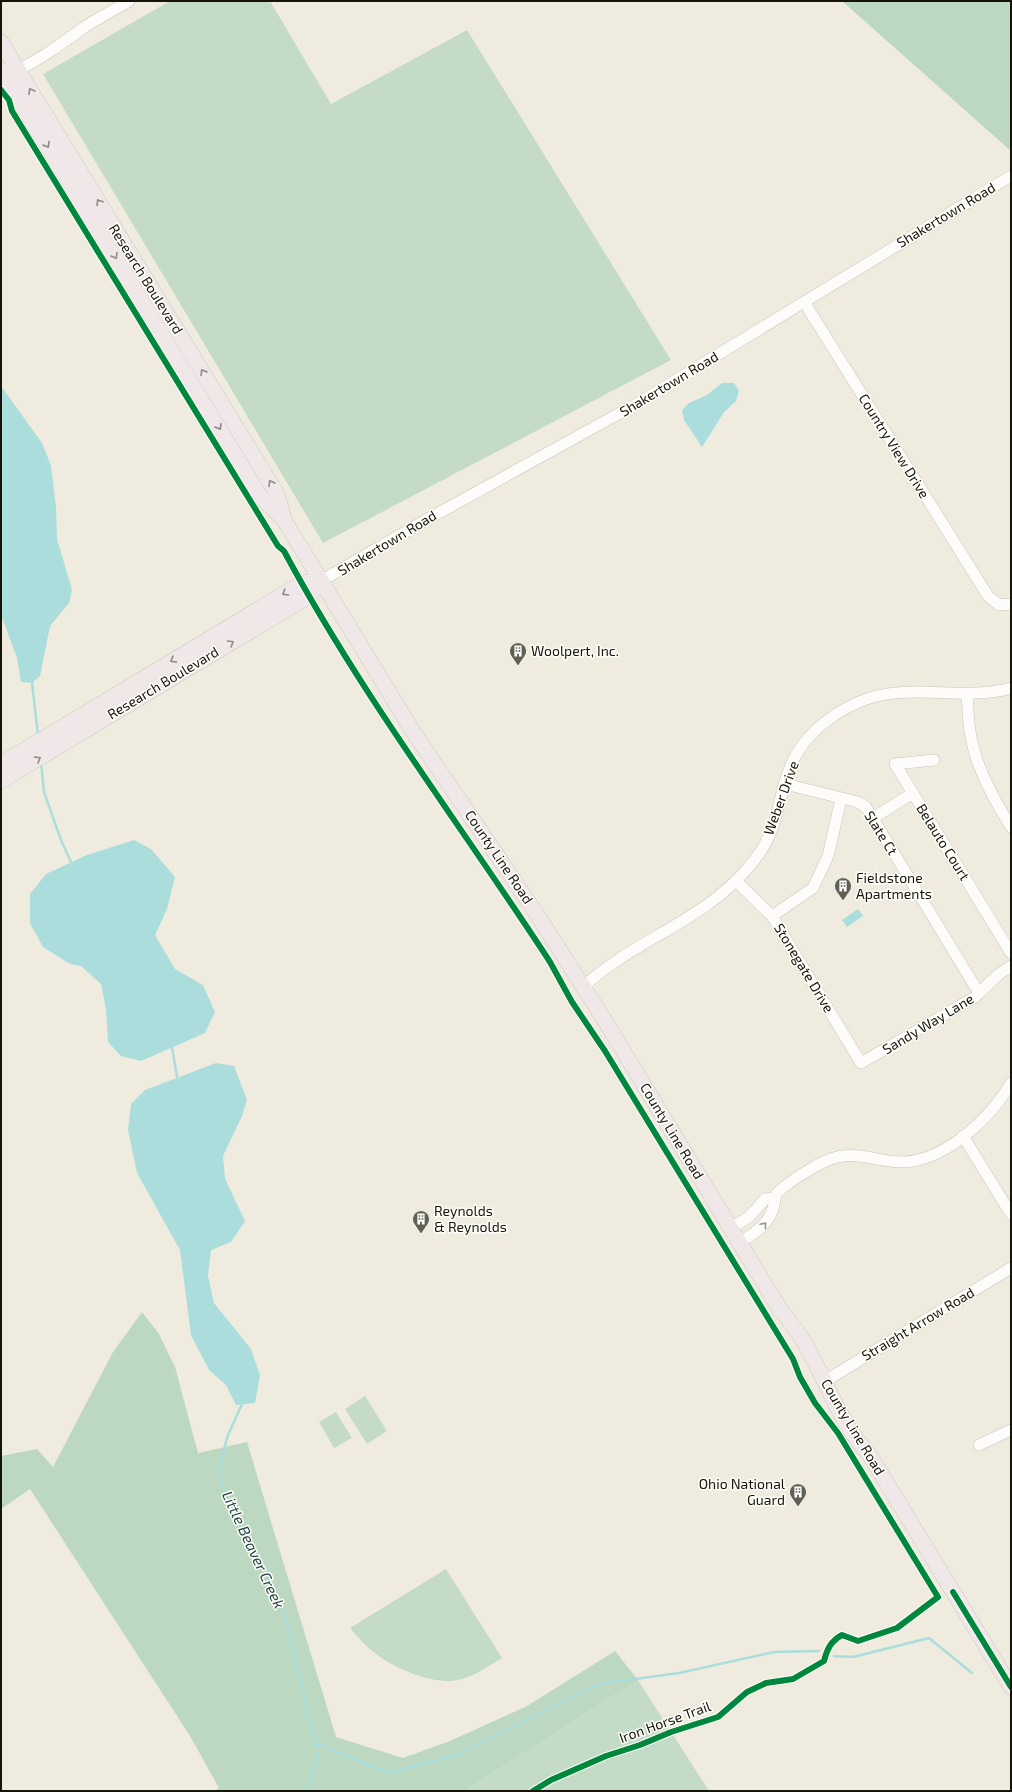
<svg xmlns="http://www.w3.org/2000/svg" width="1012" height="1792" viewBox="0 0 1012 1792" font-family="'Exo 2',sans-serif">
	<style>
		.green { fill: #c4dcc6 }
		.forest { fill: #bcd8c0 }
		.water { fill: #aadddc }
		.lines { fill: none; stroke-linecap: round; stroke-linejoin: round }
		.stream { stroke: #aadddc; stroke-width: 2.5 }
		.minor-casing { stroke: #c7c5bb; stroke-width: 12 }
		.major-casing { stroke: #cbc9c3; stroke-width: 16 }
		.minor { stroke: #fdfcfa; stroke-width: 11 }
		.major { stroke: #f0e8e8; stroke-width: 15 }
		.cycleway-casing { stroke: #fffef9; stroke-width: 8 }
		.cycleway { stroke: #00873e; stroke-width: 6 }
		.oneway { stroke: #8d8985 }
		.oneway2 { stroke: #95948e }
		.labels { text-anchor: middle; stroke-width: 3; stroke-linejoin: round; paint-order: stroke }
		.street-label { font-size: 14px; fill: #15140b; stroke: #fffef9 }
		.poi-label { font-size: 14px; fill: #15140b; stroke: #fffef9; text-anchor: start }
		.water-label { font-size: 15px; font-style: italic; fill: #1e4243; stroke: #fffef9 }
	</style>
	<rect width="100%" height="100%" fill="#efecdf"/>
	<g class="green">
		<polygon points="170,1 270,1 331,104 467,30 671,360 323,543 43,74"/>
		<polygon points="365,1396 387,1431 367,1444 345,1409"/>
		<polygon points="336,1412 352,1438 334,1448 319,1422"/>
		<path d="M446 1569 502 1658C487 1667 469 1680 451 1681 425 1682 388 1666 369 1648 362 1642 356 1635 350 1628Z"/>
		<polygon points="638,1680 709,1791 464,1791"/>
	</g>
	<g class="forest">
		<polygon points="842,1 1011,1 1011,151"/>
		<polygon points="142,1312 159,1334 175,1367 198,1453 247,1442 336,1737 403,1758 450,1741 527,1706 615,1651 638,1680 464,1791 214,1791 219,1788 190,1736 30,1489 1,1509 1,1456 37,1449 53,1467 113,1352"/>
	</g>
	<g class="water">
		<polygon points="722,383 734,383 739,391 736,401 724,412 702,447 684,420 682,410 689,403 707,395"/>
		<polygon points="1,386 42,443 51,466 56,508 57,539 72,590 69,603 50,626 40,676 32,683 21,682 17,658 1,615"/>
		<polygon points="134,840 151,849 175,877 167,909 155,935 175,969 203,985 215,1012 205,1033 141,1061 121,1056 108,1042 106,1009 101,984 81,966 70,964 43,947 30,923 30,894 46,874 87,855"/>
		<polygon points="858,909 863,916 847,927 842,920"/>
		<polygon points="216,1063 234,1066 247,1100 242,1116 223,1156 225,1179 245,1221 231,1242 211,1250 208,1276 214,1303 251,1349 260,1375 255,1403 236,1405 226,1385 209,1370 191,1335 180,1250 137,1173 128,1130 131,1104 145,1090"/>
	</g>
	<g class="lines">
		<g class="stream">
			<polyline points="32,683 38,735"/>
			<polyline points="41,762 44,792 61,840 71,862"/>
			<polyline points="172,1047 177,1077"/>
			<polyline points="242,1404 228,1435 218,1471 226,1497 246,1539 262,1562 287,1624 318,1755 307,1791"/>
			<polyline points="834,1656 853,1657 929,1638 972,1673"/>
			<polyline points="315,1743 388,1773 460,1754 599,1684 679,1673 774,1652 819,1651"/>
		</g>
		<g class="minor-casing">
			<g id="minor">
				<path d="M12 73C38 61 60 45 83 28 98 18 114 10 129 1"/>
				<polyline points="804,302 988,596 999,605 1011,604"/>
				<polyline points="321,581 426,520 640,402 1011,176"/>
				<path d="M967 694C968 707 968 719 970 731 974 763 994 800 1011 827"/>
				<polyline points="934,760 895,764 1011,953"/>
				<polyline points="785,784 858,802 866,807 979,993"/>
				<polyline points="873,818 913,793"/>
				<polyline points="736,881 772,916 861,1063 975,997 999,974 1011,966"/>
				<polyline points="772,916 813,888 828,856 841,799"/>
				<path d="M583 987C632 941 703 921 747 869 757 858 767 843 772 828 780 808 782 785 791 765 803 736 831 714 859 702 906 681 962 702 1011 688"/>
				<polyline points="963,1136 1011,1214"/>
				<polyline points="731,1228 749,1217 765,1199 774,1198"/>
				<path d="M740 1243C754 1233 767 1226 773 1209 775 1203 774 1199 777 1193 791 1180 824 1158 843 1156 862 1153 881 1162 901 1162 944 1162 990 1119 1011 1083"/>
				<polyline points="825,1381 1011,1268"/>
				<polyline points="979,1445 1011,1430"/>
			</g>
		</g>
		<g class="major-casing">
			<g id="major">
				<polyline points="1,42 277,494 284,519"/>
				<path d="M1 70 260 496 284 520 412 730 534 910 602 1016 781 1311C820 1352 830 1413 869 1454L1011 1687"/>
				<polyline points="1,764 302,583 321,581"/>
				<polyline points="1,781 309,596 321,581"/>
			</g>
		</g>
		<use href="#minor" class="minor"/>
		<use href="#major" class="major"/>
		<g class="cycleway-casing">
			<g id="cycleway">
				<path d="M1 90 9 100 12 111 278 546 284 551C361 695 461 825 550 962L572 1002 605 1051 793 1359 800 1377 815 1403 838 1433 938 1597 897 1628 858 1641 842 1635C831 1641 827 1649 824 1661L793 1679 766 1683 747 1692 718 1717 671 1732 640 1745 606 1756 551 1780 533 1791"/>
				<polyline points="953,1592 1011,1687"/>
			</g>
		</g>
		<use href="#cycleway" class="cycleway"/>
	</g>
	<defs><path id="oneway-chevron" d="M-2-3.5L2.5 0L-2 3.5" fill="none" stroke-width="1.6" stroke-linecap="round" stroke-linejoin="round"/></defs>
	<g class="oneway">
		<use href="#oneway-chevron" transform="translate(31 91) rotate(-121)"/>
		<use href="#oneway-chevron" transform="translate(47 145) rotate(59)"/>
		<use href="#oneway-chevron" transform="translate(99 202) rotate(-122)"/>
		<use href="#oneway-chevron" transform="translate(115 256) rotate(59)"/>
		<use href="#oneway-chevron" transform="translate(203 372) rotate(-121)"/>
		<use href="#oneway-chevron" transform="translate(219 427) rotate(59)"/>
		<use href="#oneway-chevron" transform="translate(271 483) rotate(-121)"/>
		<use href="#oneway-chevron" transform="translate(285 593) rotate(149)"/>
		<use href="#oneway-chevron" transform="translate(231 643) rotate(-31)"/>
		<use href="#oneway-chevron" transform="translate(173 660) rotate(150)"/>
		<use href="#oneway-chevron" transform="translate(38 759) rotate(-31)"/>
	</g>
	<use class="oneway2" href="#oneway-chevron" transform="translate(764 1225) rotate(-50)"/>
	<defs>
		<g id="building-pin" transform="scale(0.9)"><path d="M0 17L-7.5 6A9.5 9.5 0 1 1 7.5 6Z" fill="#616055" stroke="#fffef9"/><path d="M-4-6H4V6H1V3H-1V6H-4ZM-2.5-4.3h1.7v1.8h-1.7ZM.8-4.3h1.7v1.8H.8ZM-2.5-1h1.7V.8h-1.7ZM.8-1h1.7V.8H.8Z" fill="#fff"/></g>
	</defs>
	<g fill-rule="evenodd">
		<use href="#building-pin" x="518" y="651"/>
		<use href="#building-pin" x="843" y="886"/>
		<use href="#building-pin" x="421" y="1219"/>
		<use href="#building-pin" x="798" y="1492"/>
	</g>
	<g class="labels">
		<g class="street-label">
			<text transform="translate(946 215) rotate(-31)" y="5">Shakertown Road</text>
			<text transform="translate(146 279) rotate(58)" y="5">Research Boulevard</text>
			<text transform="translate(669 384) rotate(-31)" y="5">Shakertown Road</text>
			<text transform="translate(894 446) rotate(58)" y="5">Country View Drive</text>
			<text transform="translate(387 543) rotate(-31)" y="5">Shakertown Road</text>
			<text transform="translate(163 683) rotate(-31)" y="5">Research Boulevard</text>
			<text transform="translate(781 798) rotate(-70)" y="5">Weber Drive</text>
			<text transform="translate(881 833) rotate(58)" y="5">Slate Ct</text>
			<text transform="translate(943 842) rotate(58)" y="5">Belauto Court</text>
			<text transform="translate(499 857) rotate(56)" y="5">County Line Road</text>
			<text transform="translate(804 968) rotate(59)" y="5">Stonegate Drive</text>
			<text transform="translate(928 1024) rotate(-31)" y="5">Sandy Way Lane</text>
			<text transform="translate(672 1131) rotate(59)" y="5">County Line Road</text>
			<text transform="translate(918 1324) rotate(-31)" y="5">Straight Arrow Road</text>
			<text transform="translate(853 1427) rotate(59)" y="5">County Line Road</text>
			<text transform="translate(665 1722) rotate(-20)" y="5">Iron Horse Trail</text>
		</g>
		<g class="poi-label">
			<text x="531" y="656">Woolpert, Inc.</text>
			<text x="856" y="883">Fieldstone<tspan x="856" dy="16">Apartments</tspan></text>
			<text x="434" y="1216">Reynolds<tspan x="434" dy="16">&amp; Reynolds</tspan></text>
			<text x="785" y="1489" text-anchor="end">Ohio National<tspan x="785" dy="16">Guard</tspan></text>
		</g>
		<g class="water-label">
			<text transform="translate(253 1550) rotate(65)" y="5">Little Beaver Creek</text>
		</g>
	</g>
	<rect width="1012" height="1792" fill="none" stroke="#15140b" stroke-width="4"/>
</svg>
